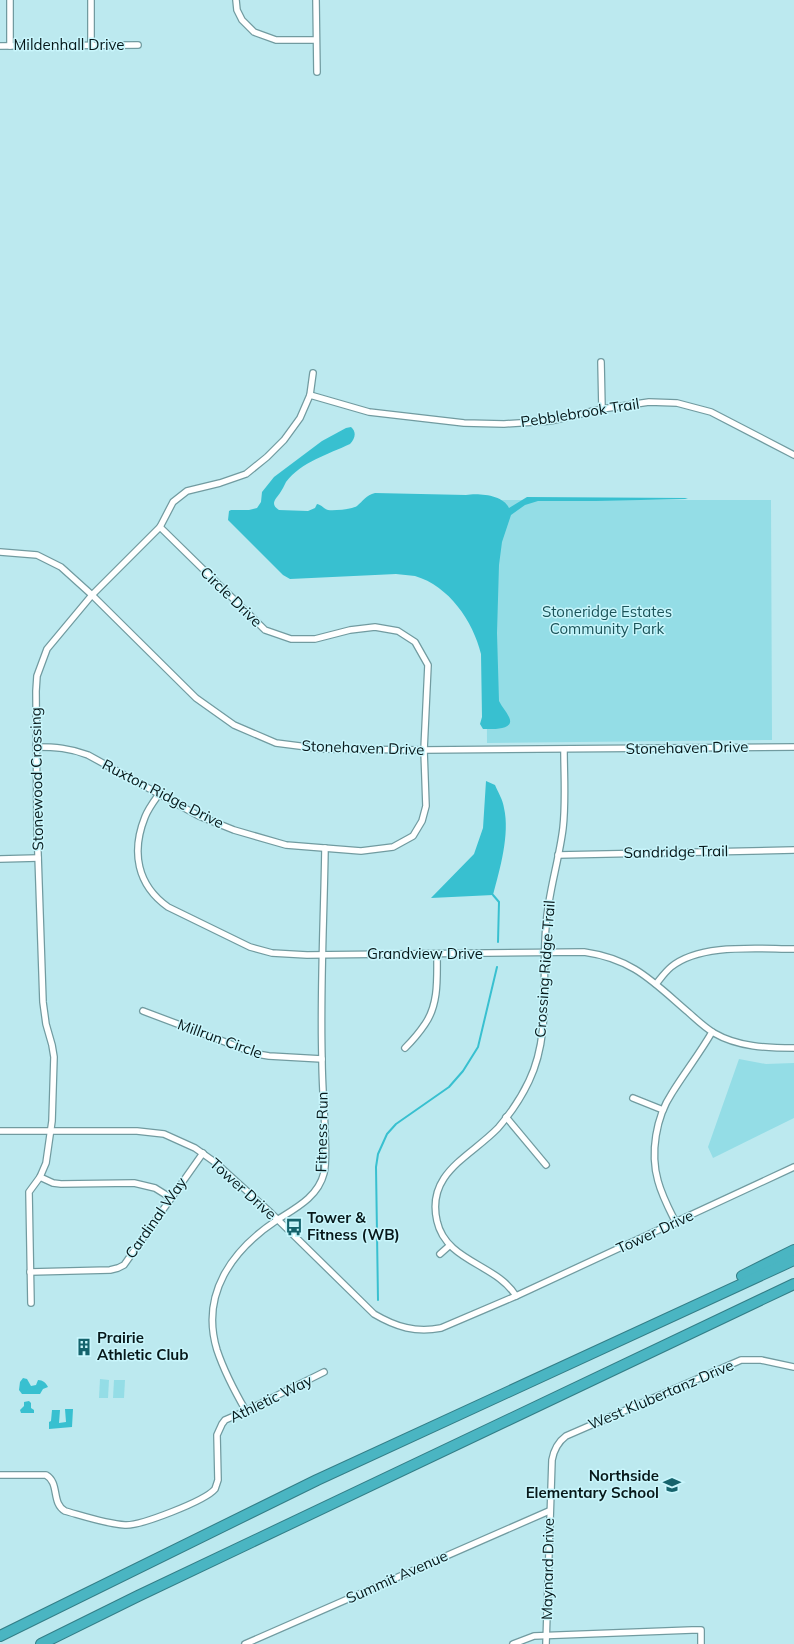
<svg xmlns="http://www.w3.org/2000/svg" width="794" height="1644" viewBox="0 0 794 1644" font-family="Mulish,sans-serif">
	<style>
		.park { fill: #94dde6 }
		.water { fill: #38c0d0 }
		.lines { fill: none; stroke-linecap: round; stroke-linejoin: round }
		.stream { stroke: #38c0d0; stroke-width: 2 }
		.minor-casing { stroke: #719ba0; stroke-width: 8 }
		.motorway-casing { stroke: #337e87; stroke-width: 12 }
		.minor { stroke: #fff; stroke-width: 5.5 }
		.motorway { stroke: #4ab5c2; stroke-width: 10 }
		.labels { text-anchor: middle; stroke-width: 3; stroke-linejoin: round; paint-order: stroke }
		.street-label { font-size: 15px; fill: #07181a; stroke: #c9f6fc }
		.park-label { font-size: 15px; fill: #1b5359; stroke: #c9f6fc }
		.poi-label { font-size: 15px; font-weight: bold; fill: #07181a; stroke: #c9f6fc; text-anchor: start }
	</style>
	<rect width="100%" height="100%" fill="#bce9ef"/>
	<g class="park">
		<polygon points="364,500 771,500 772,740 487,743 486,568"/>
		<polygon points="739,1059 766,1064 794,1063 794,1118 713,1158 708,1147"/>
		<polygon points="100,1379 109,1380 108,1398 99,1398"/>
		<polygon points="114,1380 125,1380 124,1398 113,1398"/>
	</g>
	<g class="water">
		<path d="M351 427C357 432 355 439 350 444 329 454 301 462 286 482 284 486 282 490 280 493 275 500 270 504 279 510L308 511 315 508 317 504C322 505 324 509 328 510 334 511 353 509 357 506 363 501 366 495 375 493L466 495C479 493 503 495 509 508L527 497 688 498 685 499 596 501H538L525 505 511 515 502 542 499 565 497 633 499 701C502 707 506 711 509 717 516 731 489 729 483 729L480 724 482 717 481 654C473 621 449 586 415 576 409 575 402 575 396 574L290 579 283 575 228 520 229 511 231 510H249L257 508 261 502 262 492 274 477 322 441 346 428Z"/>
		<path d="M486 781 495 785C498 792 503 800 504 808 510 834 500 869 493 895L431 898 474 854 483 828Z"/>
		<path d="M23 1378 27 1379 31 1386 36 1385 38 1380C43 1380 46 1383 48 1387L43 1389 40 1394H22L19 1390 20 1382Z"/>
		<polygon points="29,1401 31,1403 31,1408 34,1410 34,1413 21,1413 20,1410 24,1406 24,1402"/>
		<polygon points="65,1409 73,1409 72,1427 49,1429 49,1422 51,1421 52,1410 60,1410 59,1423 66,1422"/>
	</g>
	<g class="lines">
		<g class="stream">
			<polyline points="493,895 499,902 498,942"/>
			<polyline points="378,1300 376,1167 378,1154 387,1134 396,1124 449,1087 463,1071 478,1047 497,967"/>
		</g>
		<g class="minor-casing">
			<g id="minor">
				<polyline points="91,0 91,45"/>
				<polyline points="236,0 237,10 242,20 254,32 276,40 316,40"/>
				<polyline points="316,0 317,72"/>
				<polyline points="0,46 138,45"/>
				<polyline points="10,46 10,0"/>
				<polyline points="601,362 602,409"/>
				<polyline points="310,395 369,412 464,423 504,424 550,421 602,409 649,402 677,403 711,412 794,455"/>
				<polyline points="0,552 37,555 61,567 92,595 196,698 234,725 276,743 323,749 424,750 794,747"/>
				<path d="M36 747C55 747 70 748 88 755L199 816 234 830 286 845 361 851 393 847 413 836 422 821 426 806 424 750 428 665 415 642 398 631 375 627 350 630 315 639H291L265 630 160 527"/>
				<path d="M159 794C154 801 148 809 145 817 131 852 137 885 168 907L250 947 272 953 307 955 584 952C633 959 652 981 688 1012 696 1019 704 1027 714 1033 738 1047 767 1048 794 1048"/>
				<polyline points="558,855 794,850"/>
				<polyline points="0,859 38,858"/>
				<path d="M656 984C661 978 665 972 671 967 700 943 758 949 794 949"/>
				<polyline points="143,1011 257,1054 269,1056 322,1059"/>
				<path d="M405 1048C412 1041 419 1033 425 1024 439 1004 437 977 437 954"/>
				<polyline points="633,1098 663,1110"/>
				<polyline points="506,1117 546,1165"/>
				<path d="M0 1131H137L164 1134 195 1148 216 1163 271 1213 374 1314C396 1327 416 1333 441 1328L516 1296 794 1167"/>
				<polyline points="40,1177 53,1183 61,1184 134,1183 155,1188 171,1198"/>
				<path d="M676 1223C669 1209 662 1196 658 1181 650 1153 656 1117 672 1093 685 1072 700 1053 712 1032"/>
				<polyline points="440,1254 449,1246"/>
				<polyline points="30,1272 110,1270 118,1268 124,1265 203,1153"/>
				<path d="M516 1296C497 1264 446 1262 437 1221 426 1173 470 1157 498 1128 510 1114 521 1098 529 1081 552 1033 541 978 546 926 548 893 559 861 563 828 566 802 564 775 564 750"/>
				<polyline points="31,1303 29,1192 40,1177 46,1163 52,1121 54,1057 52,1045 46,1024 43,1002 37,825 36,691 37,676 47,649 92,595 160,527 173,502 187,491 220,483 246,474 267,457 284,440 300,418 310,395 313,373"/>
				<path d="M246 1411C235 1392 224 1371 217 1350 200 1294 232 1250 277 1220 296 1208 318 1197 324 1173 327 1160 325 1144 325 1130 324 1106 322 1082 322 1059 320 989 324 918 325 848"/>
				<path d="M0 1475H46C60 1483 51 1503 65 1511 83 1516 107 1524 125 1525 140 1526 205 1501 215 1489L218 1480 217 1435 222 1424 225 1420 246 1411 324 1372"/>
				<polyline points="245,1644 549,1511"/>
				<polyline points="513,1644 534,1636 692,1630 701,1630 701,1644"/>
				<path d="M546 1644 552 1460C554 1449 558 1442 566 1436L741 1360H761L794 1367"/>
			</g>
		</g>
		<g class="motorway-casing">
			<g id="motorway">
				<polyline points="742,1276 794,1250"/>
				<polyline points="0,1636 317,1480 794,1260"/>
				<polyline points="41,1644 138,1596 794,1284"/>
			</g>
		</g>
		<use href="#minor" class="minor"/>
		<use href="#motorway" class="motorway"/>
	</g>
	<defs>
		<g id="bus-bare" transform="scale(1.38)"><path d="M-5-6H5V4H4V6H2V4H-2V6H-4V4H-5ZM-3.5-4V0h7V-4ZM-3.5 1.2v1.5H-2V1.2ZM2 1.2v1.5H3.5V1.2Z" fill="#15636c" stroke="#c9f6fc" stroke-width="2.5" paint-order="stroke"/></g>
		<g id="building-bare" transform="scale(1.38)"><path d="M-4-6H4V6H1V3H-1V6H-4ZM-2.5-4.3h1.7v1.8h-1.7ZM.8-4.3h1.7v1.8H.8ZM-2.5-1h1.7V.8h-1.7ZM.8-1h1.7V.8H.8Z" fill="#15636c" stroke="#c9f6fc" stroke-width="2.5" paint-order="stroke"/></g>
		<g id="school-bare" transform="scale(1.38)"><path d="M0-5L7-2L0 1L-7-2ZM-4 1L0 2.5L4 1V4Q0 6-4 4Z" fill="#15636c" stroke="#c9f6fc" stroke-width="2.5" paint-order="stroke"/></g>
	</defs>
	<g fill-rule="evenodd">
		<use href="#bus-bare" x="294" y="1227"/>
		<use href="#building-bare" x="84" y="1347"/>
		<use href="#school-bare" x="672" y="1485"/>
	</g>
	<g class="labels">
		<g class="street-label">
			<text x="69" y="50">Mildenhall Drive</text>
			<text transform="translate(580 413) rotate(-9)" y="5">Pebblebrook Trail</text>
			<text transform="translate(231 597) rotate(44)" y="5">Circle Drive</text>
			<text transform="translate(363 748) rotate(2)" y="5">Stonehaven Drive</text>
			<text transform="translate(687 748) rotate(-1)" y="5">Stonehaven Drive</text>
			<text transform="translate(37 779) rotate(-91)" y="5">Stonewood Crossing</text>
			<text transform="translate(163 794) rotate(27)" y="5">Ruxton Ridge Drive</text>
			<text transform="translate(676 852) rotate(-1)" y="5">Sandridge Trail</text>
			<text x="425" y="959">Grandview Drive</text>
			<text transform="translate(545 969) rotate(-86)" y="5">Crossing Ridge Trail</text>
			<text transform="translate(220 1039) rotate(20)" y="5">Millrun Circle</text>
			<text transform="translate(322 1132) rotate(-89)" y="5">Fitness Run</text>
			<text transform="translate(243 1189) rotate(42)" y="5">Tower Drive</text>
			<text transform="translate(156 1218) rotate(-55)" y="5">Cardinal Way</text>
			<text transform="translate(655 1232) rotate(-25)" y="5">Tower Drive</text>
			<text transform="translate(661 1395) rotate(-23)" y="5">West Klubertanz Drive</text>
			<text transform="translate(271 1399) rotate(-26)" y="5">Athletic Way</text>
			<text transform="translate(548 1569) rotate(-89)" y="5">Maynard Drive</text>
			<text transform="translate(397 1577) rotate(-24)" y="5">Summit Avenue</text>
		</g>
		<g class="park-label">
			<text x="607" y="617">Stoneridge Estates<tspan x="607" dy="17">Community Park</tspan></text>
		</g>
		<g class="poi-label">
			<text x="307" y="1223">Tower &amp;<tspan x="307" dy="17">Fitness (WB)</tspan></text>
			<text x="97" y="1343">Prairie<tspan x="97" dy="17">Athletic Club</tspan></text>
			<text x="659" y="1481" text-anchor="end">Northside<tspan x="659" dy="17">Elementary School</tspan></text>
		</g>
	</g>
</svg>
